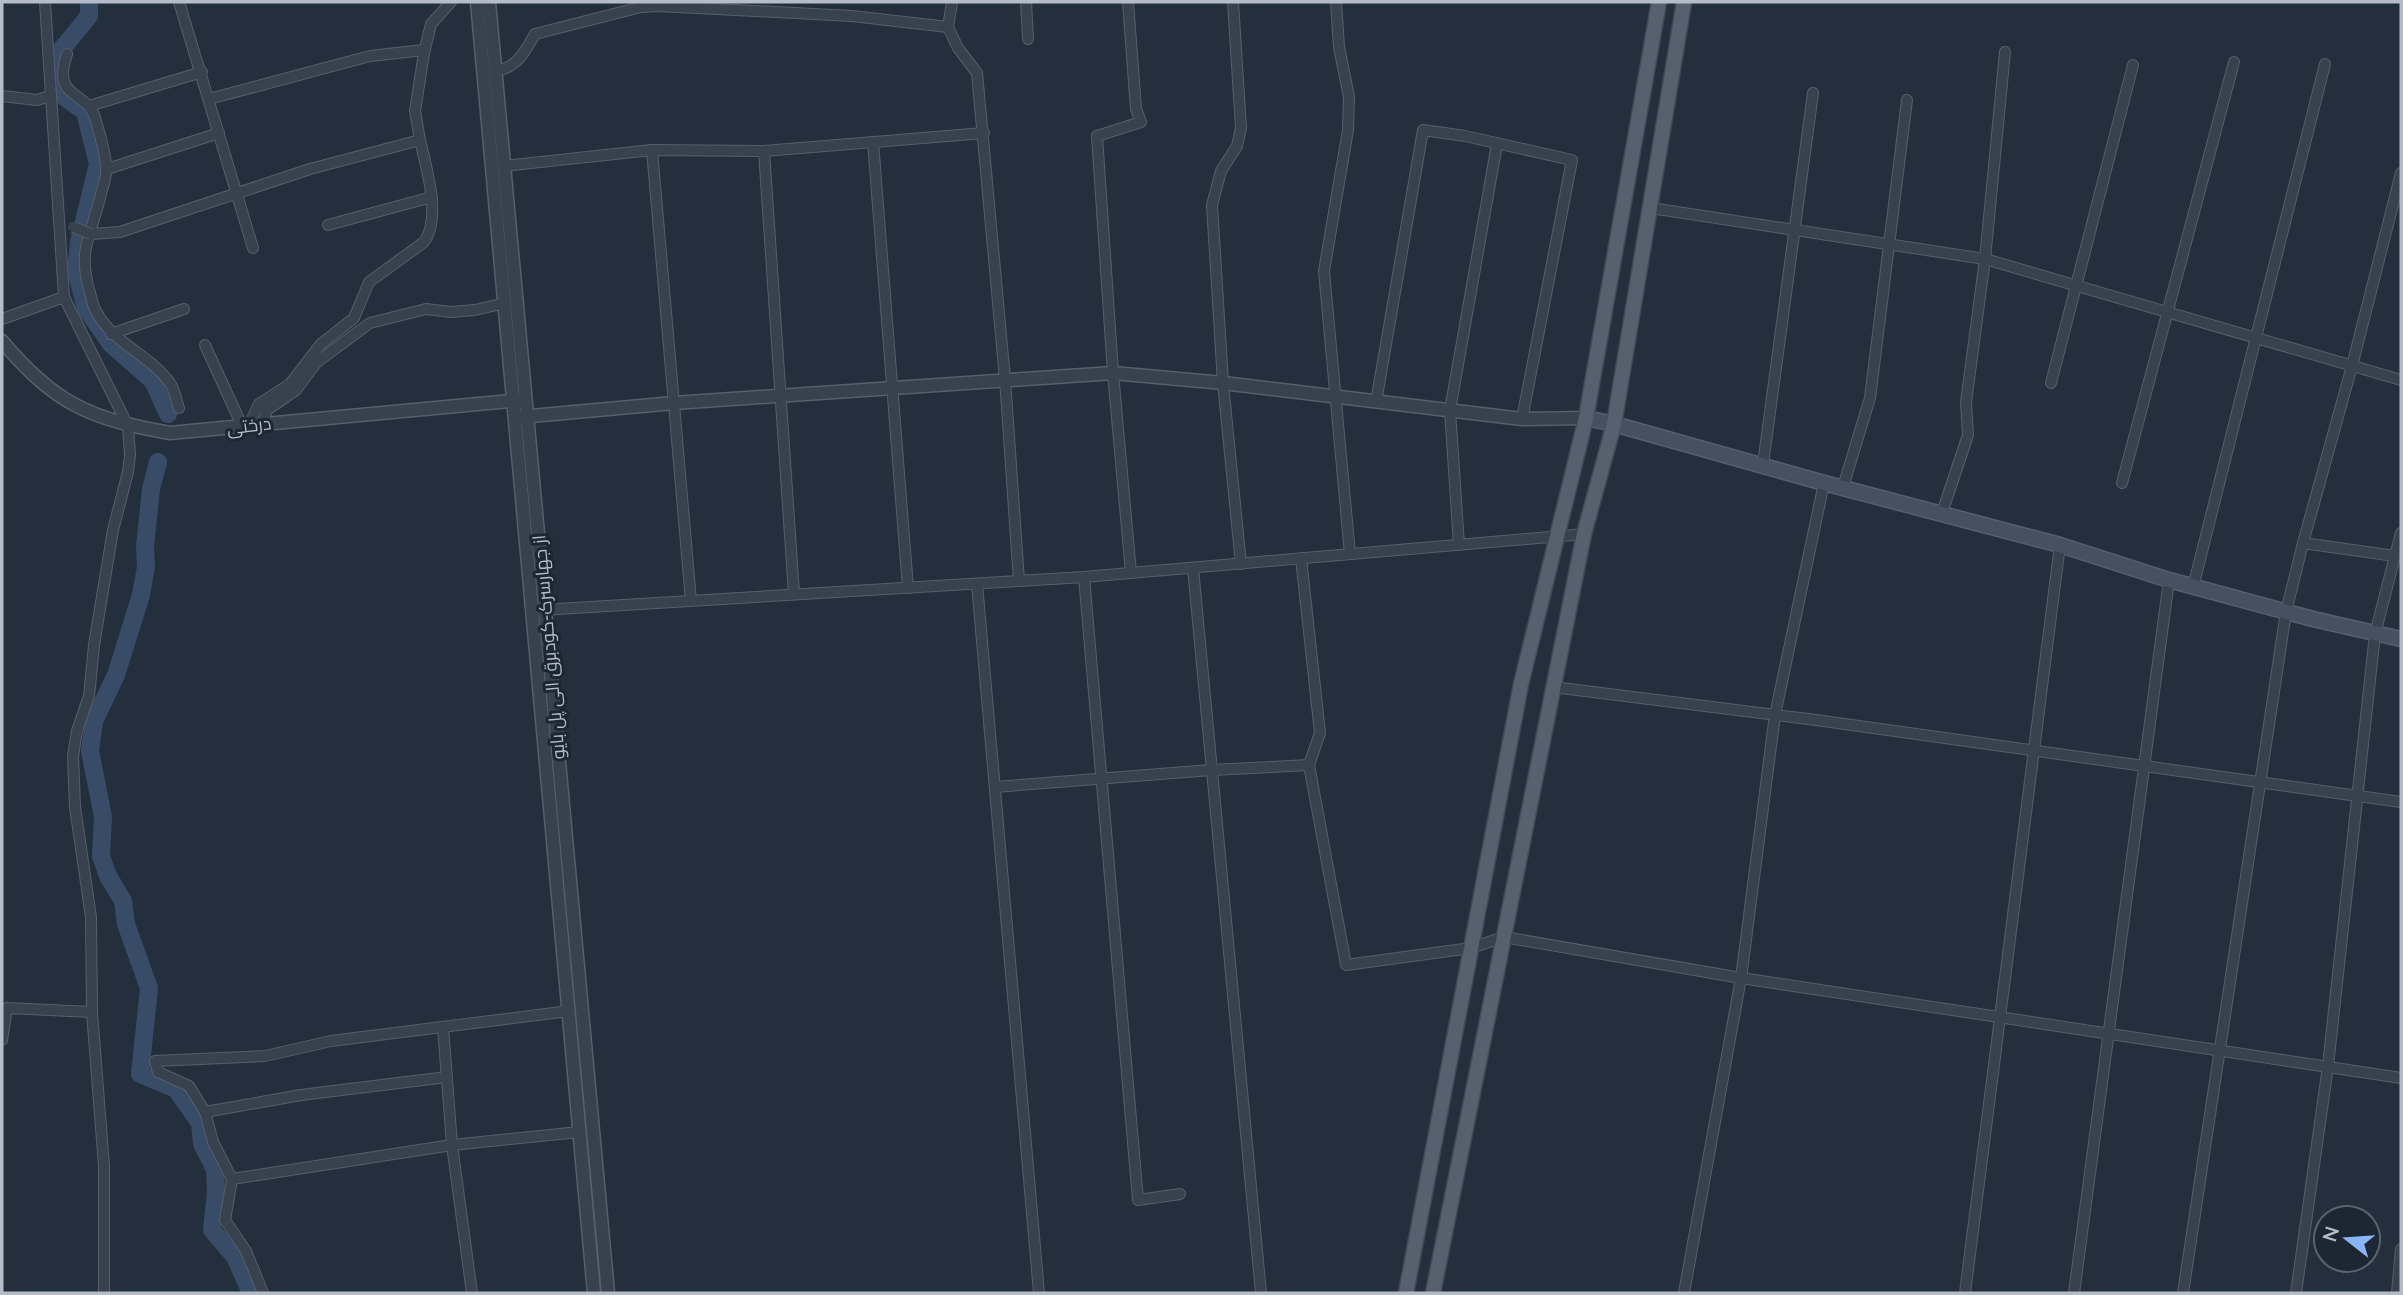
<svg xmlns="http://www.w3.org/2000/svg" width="2403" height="1295" viewBox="0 0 2403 1295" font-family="Lato,Cairo,sans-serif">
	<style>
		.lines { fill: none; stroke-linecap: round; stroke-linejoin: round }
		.river { stroke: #394c67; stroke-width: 18 }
		.minor-casing { stroke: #565f6c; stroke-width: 12 }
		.tertiary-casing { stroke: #565f6c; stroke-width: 15 }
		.secondary-casing { stroke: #565f6c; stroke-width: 17 }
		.primary-casing { stroke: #414a57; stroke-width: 17 }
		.minor { stroke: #38414e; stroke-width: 10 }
		.tertiary { stroke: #38414e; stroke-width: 12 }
		.secondary { stroke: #465061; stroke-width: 14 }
		.primary { stroke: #56606e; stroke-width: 14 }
		.minor-bridge-casing { stroke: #565f6c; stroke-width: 12; stroke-linecap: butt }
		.minor-bridge { stroke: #38414e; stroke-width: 10 }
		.labels { text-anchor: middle; stroke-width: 6; stroke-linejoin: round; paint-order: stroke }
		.street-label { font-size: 18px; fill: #b4bcc9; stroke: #1d2633 }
	</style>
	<rect width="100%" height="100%" fill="#242f3e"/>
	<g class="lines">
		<g class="river">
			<polyline points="89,2 89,16 57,55 55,90 85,112 98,164 79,242 76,271 86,308 111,344 153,381 168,414"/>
			<polyline points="158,462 151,489 145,546 146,567 141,595 116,675 94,721 90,751 103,817 101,856 108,876 123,901 126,924 149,988 140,1074 176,1089 200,1123 202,1144 215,1169 216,1192 212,1230 235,1257 251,1293"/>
		</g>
		<g class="minor-casing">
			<g id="minor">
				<polyline points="45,2 64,297 128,426 130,455 128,472 113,530 94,645 89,696 77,731 73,756 75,807 91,917 92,1012 104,1166 104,1293"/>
				<polyline points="179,2 253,248"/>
				<polyline points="952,2 948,27 958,48 977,73 1005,379 1019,581"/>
				<polyline points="1026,2 1028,39"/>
				<polyline points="1128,2 1136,109 1141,122 1097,136 1113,373 1131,573"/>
				<polyline points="1233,2 1241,128 1237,146 1221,171 1212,205 1223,383 1241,564"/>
				<polyline points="1336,2 1339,47 1349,97 1348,130 1324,271 1350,554"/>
				<path d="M67 54C51 102 88 88 96 121 100 136 106 153 106 168 107 176 103 186 101 194 91 237 77 248 90 293 92 300 93 307 97 313 114 344 150 355 170 383 175 390 176 400 179 408"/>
				<path d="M495 71C517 68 525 52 535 34L641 7 658 6 852 16 948 27"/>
				<polyline points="2,96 37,100 50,96"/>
				<polyline points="209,99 370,56 424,50"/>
				<polyline points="89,106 202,72"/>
				<polyline points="873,142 908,588"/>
				<polyline points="652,150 691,601"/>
				<polyline points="764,151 794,594"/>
				<polyline points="503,166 652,150 764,151 984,133"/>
				<polyline points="107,169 219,133"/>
				<polyline points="1651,208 1985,259 2401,380"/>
				<polyline points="328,225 432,197"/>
				<polyline points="91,234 120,232 310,169 420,140 415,111 424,53 431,24 451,2"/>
				<polyline points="2,319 64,297"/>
				<polyline points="111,334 184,309"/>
				<polyline points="205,345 243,428"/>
				<polyline points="2051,383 2133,65"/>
				<polyline points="1376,402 1423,130 1465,136 1572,160 1522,419"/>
				<polyline points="262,425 267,410 296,390 317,362 370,323 426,309 451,312 475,310 505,303"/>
				<path d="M248 427 259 404 290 384 321 344 354 318 369 282 424 242C442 218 426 167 420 140"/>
				<polyline points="1763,464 1813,93"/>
				<polyline points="2122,483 2234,62"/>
				<polyline points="1843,487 1870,398 1907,100"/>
				<polyline points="1942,513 1968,435 1966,402 1985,259 2005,52"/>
				<polyline points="2303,543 2352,366 2401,173"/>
				<polyline points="1459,545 1450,410 1497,144"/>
				<polyline points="2395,556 2401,533"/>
				<polyline points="1301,558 1320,733 1309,765 1346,965 1471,948 1504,937 1741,978 2401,1078"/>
				<polyline points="1193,568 1261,1293"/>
				<polyline points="1084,577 1138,1200 1180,1194"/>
				<polyline points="977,584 1039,1293"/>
				<polyline points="2193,587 2325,64"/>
				<polyline points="541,610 1084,577 1584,534"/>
				<polyline points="1553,687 1816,720 2401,802"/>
				<polyline points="995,787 1211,770 1309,765"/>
				<polyline points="443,1027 452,1145 472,1293"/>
				<polyline points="2,1040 7,1008 92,1012"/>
				<polyline points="205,1112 301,1095 447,1077"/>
				<polyline points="232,1179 452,1145 579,1132"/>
				<polyline points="263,1293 246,1251 225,1220 232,1179 213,1142 205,1112 189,1086 158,1072 155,1061 265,1056 331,1041 569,1011"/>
				<polyline points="1684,1293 1741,978 1775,715 1824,483"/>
				<polyline points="1965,1293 2060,545"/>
				<polyline points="2074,1293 2169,580"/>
				<polyline points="2183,1293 2286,612 2303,543 2395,556 2375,634 2328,1066 2296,1293"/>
				<polyline points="2397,1293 2401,1249"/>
			</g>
		</g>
		<g class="tertiary-casing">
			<g id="tertiary">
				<polyline points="477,2 594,1293"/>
				<polyline points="489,2 608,1293"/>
				<path d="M2 341C55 404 90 419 170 433L520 400"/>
				<polyline points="520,417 674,403 1113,373 1223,383 1522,419 1586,418"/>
			</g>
		</g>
		<g class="secondary-casing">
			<polyline id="secondary" points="1586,418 1614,424 1824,483 2060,545 2169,580 2313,619 2401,639"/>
		</g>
		<g class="primary-casing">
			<g id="primary">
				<polyline points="1406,1293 1521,684 1586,418 1659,2"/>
				<polyline points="1433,1293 1584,534 1614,424 1684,2"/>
			</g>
		</g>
		<use href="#minor" class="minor"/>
		<use href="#tertiary" class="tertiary"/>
		<use href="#secondary" class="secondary"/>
		<use href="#primary" class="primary"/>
		<g class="minor-bridge-casing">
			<polyline id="minor-bridge" points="73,227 91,234"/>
		</g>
		<use href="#minor-bridge" class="minor-bridge"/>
	</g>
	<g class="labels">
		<g class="street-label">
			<text transform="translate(249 426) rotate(-7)" y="6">درختی</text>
			<text transform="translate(549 647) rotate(-95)" y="6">از جهارسرک-کودبرق الی پل بایو</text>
		</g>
	</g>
	<rect width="2403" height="1295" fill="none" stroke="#b4bcc9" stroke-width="7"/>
	<g transform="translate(2347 1239) rotate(287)"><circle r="33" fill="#1d2633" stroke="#59626f" stroke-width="2"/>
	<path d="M0-5L12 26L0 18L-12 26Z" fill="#8ab4f8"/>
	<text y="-10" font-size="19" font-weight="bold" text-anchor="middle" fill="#b4bcc9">N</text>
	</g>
</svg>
